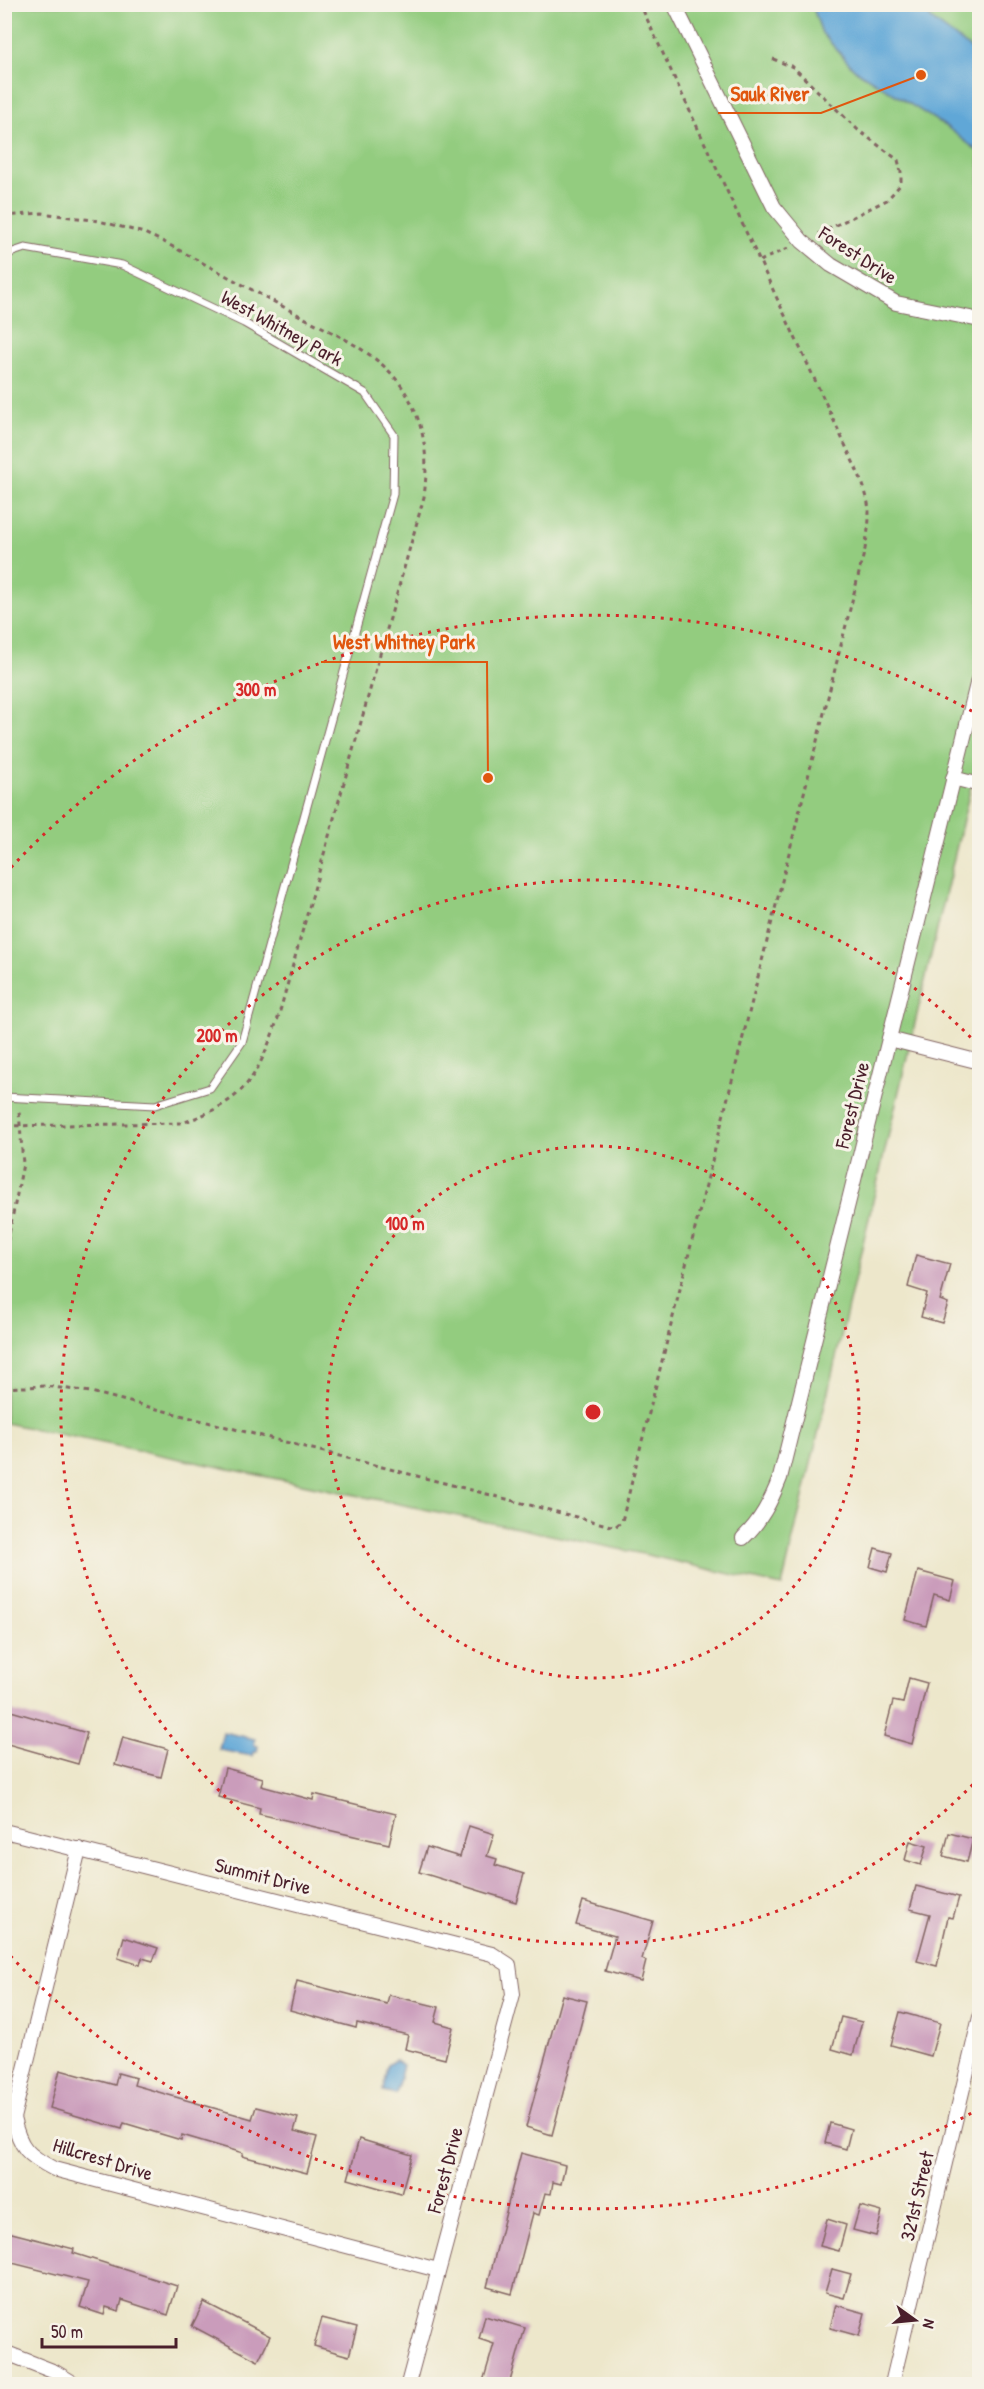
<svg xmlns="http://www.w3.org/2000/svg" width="984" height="2389" viewBox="0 0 984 2389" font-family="'Patrick Hand',sans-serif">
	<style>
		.green { fill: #93cc7f; stroke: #6e7655; stroke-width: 1.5 }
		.water { fill: #60a7d7; stroke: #556381; stroke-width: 1.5 }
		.building { fill: #ca9cbb }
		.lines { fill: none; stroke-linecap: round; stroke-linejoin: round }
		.lane-casing { stroke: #836563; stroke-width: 9 }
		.street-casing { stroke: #836563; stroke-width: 16 }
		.path { stroke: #836563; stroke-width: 3; stroke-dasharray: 4.5 4.5; stroke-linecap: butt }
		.lane { stroke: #fff; stroke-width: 7 }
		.street { stroke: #fff; stroke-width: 14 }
		.ring { fill: none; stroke: #d62828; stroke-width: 3; stroke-dasharray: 3 6 }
		.labels { text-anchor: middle; stroke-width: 6; stroke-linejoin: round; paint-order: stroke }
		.street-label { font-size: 20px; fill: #4a1f2b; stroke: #f7f3e8 }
		.centre { fill: #d62828; stroke: #f7f3e8; stroke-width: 3 }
		.ring-label { font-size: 18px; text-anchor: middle; font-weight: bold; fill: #d62828; stroke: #f7f3e8; stroke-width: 6; stroke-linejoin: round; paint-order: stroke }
		.leader { fill: none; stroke: #e0560e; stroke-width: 2 }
		.callout-dot { fill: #e0560e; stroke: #f7f3e8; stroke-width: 2 }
		.callout-label { font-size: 21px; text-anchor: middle; font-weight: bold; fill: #e0560e; stroke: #f7f3e8; stroke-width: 6; stroke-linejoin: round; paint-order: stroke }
	</style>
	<rect width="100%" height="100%" fill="#f7f3e8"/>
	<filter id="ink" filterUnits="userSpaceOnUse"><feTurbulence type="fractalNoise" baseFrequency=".0167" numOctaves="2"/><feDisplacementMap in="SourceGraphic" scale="12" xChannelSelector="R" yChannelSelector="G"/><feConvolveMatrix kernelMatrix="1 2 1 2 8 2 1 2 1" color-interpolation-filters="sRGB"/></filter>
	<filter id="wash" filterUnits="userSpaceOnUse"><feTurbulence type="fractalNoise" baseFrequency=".008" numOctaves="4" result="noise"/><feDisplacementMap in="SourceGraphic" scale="24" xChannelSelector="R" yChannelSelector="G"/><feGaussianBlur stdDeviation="1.35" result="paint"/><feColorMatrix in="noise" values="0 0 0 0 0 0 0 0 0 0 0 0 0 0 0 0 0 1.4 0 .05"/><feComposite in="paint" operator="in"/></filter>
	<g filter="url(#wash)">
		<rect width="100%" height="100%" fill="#ede7cb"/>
		<g class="green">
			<polygon points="5,5 812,5 822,33 854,69 947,127 979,152 980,748 782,1586 643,1554 5,1423"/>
			<polygon points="923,5 979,5 979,55 931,19"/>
		</g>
		<g class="water">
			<polygon points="812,5 923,5 931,19 979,55 979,152 947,127 854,69 822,33"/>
			<polygon points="223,1732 255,1739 254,1745 258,1746 257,1752 253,1752 252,1756 219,1750"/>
			<polygon points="395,2060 403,2065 396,2094 383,2091 387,2065"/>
		</g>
		<g id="blocks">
			<g class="building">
				<polygon points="916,1255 950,1264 940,1300 948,1303 942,1323 921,1317 927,1293 908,1287"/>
				<polygon points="875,1548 892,1553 887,1572 870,1567"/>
				<polygon points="918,1571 955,1581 950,1600 934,1595 926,1626 905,1620"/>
				<polygon points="909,1678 927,1683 912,1744 884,1736 893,1701 903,1703"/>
				<polygon points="4,1709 87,1733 78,1764 4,1743"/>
				<polygon points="123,1737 168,1749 161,1777 115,1765"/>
				<polygon points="225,1768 263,1778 261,1786 313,1800 314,1794 396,1814 389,1844 259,1814 260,1808 218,1797"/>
				<polygon points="469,1826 494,1834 487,1856 497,1859 495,1865 524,1874 516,1902 419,1872 427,1847 460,1857"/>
				<polygon points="949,1833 973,1839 967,1862 943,1856"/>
				<polygon points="910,1841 927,1846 921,1865 905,1860"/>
				<polygon points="916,1886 959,1897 953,1918 948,1917 937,1966 917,1961 930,1914 910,1909"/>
				<polygon points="583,1901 653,1921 642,1959 646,1961 641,1981 605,1971 615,1936 576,1925"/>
				<polygon points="124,1937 158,1948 153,1961 142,1958 140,1965 118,1958"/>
				<polygon points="297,1981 387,2004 389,1995 439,2007 435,2022 453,2027 445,2059 405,2049 408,2035 357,2023 356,2028 290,2010"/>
				<polygon points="562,1995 587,2001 552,2135 526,2127"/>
				<polygon points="900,2012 940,2023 931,2056 891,2045"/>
				<polygon points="841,2017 862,2022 853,2055 832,2049"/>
				<polygon points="60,2070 115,2085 118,2073 136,2078 134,2085 252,2119 256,2107 298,2118 294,2131 317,2137 307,2173 242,2156 243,2153 182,2135 181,2140 124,2123 122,2129 50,2108"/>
				<polygon points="830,2123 851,2129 846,2149 825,2143"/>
				<polygon points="359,2139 412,2155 401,2194 348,2179"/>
				<polygon points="521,2153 565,2165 561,2184 553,2182 551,2194 545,2193 539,2215 533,2213 512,2294 487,2287"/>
				<polygon points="860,2206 882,2212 876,2236 853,2230"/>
				<polygon points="827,2219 846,2225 839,2251 820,2246"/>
				<polygon points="4,2231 74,2249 73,2253 177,2286 168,2315 122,2300 119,2311 106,2307 104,2315 80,2307 88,2282 4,2261"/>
				<polygon points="832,2269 851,2274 844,2298 825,2293"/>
				<polygon points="204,2302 270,2336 258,2361 192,2326"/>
				<polygon points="836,2305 865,2313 859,2336 830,2328"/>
				<polygon points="485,2316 525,2328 509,2385 482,2385 494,2344 479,2339"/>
				<polygon points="322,2318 357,2327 349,2356 314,2346"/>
			</g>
		</g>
	</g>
	<g filter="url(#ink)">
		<use href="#blocks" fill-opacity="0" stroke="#836563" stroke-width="1.5"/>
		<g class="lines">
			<g class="lane-casing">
				<polyline id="lane" points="4,255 25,248 122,265 244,323 365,393 394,435 393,494 242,1042 210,1088 155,1105 4,1097"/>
			</g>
			<g class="street-casing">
				<g id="street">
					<polyline points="674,4 774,207 802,241 831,265 896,303 980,320"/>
					<polyline points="953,778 980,785"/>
					<polyline points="889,1039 980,1062"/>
					<path d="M743 1538C761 1521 771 1501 780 1478L980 672"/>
					<polyline points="4,1831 492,1954 509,1965 513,1994 408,2384"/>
					<path d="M79 1849 13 2118C20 2148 27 2155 54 2169L438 2270"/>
					<polyline points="4,2352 55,2372 75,2384"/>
					<polyline points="892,2384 980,2017"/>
				</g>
			</g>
			<g class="path">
				<polyline points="739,8 745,4"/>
				<polyline points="773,59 793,67 858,130 898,160 901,172 901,184 887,200 816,235"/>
				<path d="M4 216 42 213 99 221 144 233 164 242C207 265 250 289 293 312 330 332 378 351 402 387 425 421 429 458 424 497L278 1018C257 1079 245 1101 182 1123L4 1126"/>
				<polyline points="760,261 788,248"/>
				<polyline points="4,1259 23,1164 19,1111"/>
				<path d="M4 1388 45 1386 91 1392 615 1527 622 1521 865 549C870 518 872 509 861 479L640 4"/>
			</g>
			<use href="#lane" class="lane"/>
			<use href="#street" class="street"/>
		</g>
	</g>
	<g class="ring">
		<circle cx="593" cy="1412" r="266"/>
		<path d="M979 1778A532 532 0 1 1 979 1046"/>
		<path d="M979 2109A797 797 0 0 1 5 1950M5 874A797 797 0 0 1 979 715"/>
	</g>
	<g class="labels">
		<g class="street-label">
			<text transform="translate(858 255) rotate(33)" y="7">Forest Drive</text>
			<text transform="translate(282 328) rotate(29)" y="7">West Whitney Park</text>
			<text transform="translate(852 1105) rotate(-76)" y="7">Forest Drive</text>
			<text transform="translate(263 1876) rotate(14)" y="7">Summit Drive</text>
			<text transform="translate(103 2159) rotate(17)" y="7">Hillcrest Drive</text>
			<text transform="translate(445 2170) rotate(-75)" y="7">Forest Drive</text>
			<text transform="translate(917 2196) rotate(-77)" y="7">321st Street</text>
		</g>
	</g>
	<circle cx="593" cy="1412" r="9" class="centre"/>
	<g class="ring-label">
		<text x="256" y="696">300 m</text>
		<text x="217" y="1042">200 m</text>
		<text x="405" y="1230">100 m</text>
	</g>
	<path class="leader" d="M921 75L821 113H718M488 778L487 662H321"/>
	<g class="callout-dot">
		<circle cx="921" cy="75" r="6"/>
		<circle cx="488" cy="778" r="6"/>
	</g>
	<g class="callout-label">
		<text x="770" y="101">Sauk River</text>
		<text x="404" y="649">West Whitney Park</text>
	</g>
	<rect width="984" height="2389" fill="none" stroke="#f7f3e8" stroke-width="24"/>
	<g transform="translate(915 2320) rotate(105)" stroke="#f7f3e8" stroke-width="4.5" paint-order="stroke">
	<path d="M0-4.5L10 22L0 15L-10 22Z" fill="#4a1f2b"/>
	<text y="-9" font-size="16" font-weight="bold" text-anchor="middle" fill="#4a1f2b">N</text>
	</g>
	<path d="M42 2338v9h134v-9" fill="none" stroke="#4a1f2b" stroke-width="3"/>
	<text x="51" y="2338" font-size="18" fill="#4a1f2b" stroke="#f7f3e8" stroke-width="4.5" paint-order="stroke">50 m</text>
</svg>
